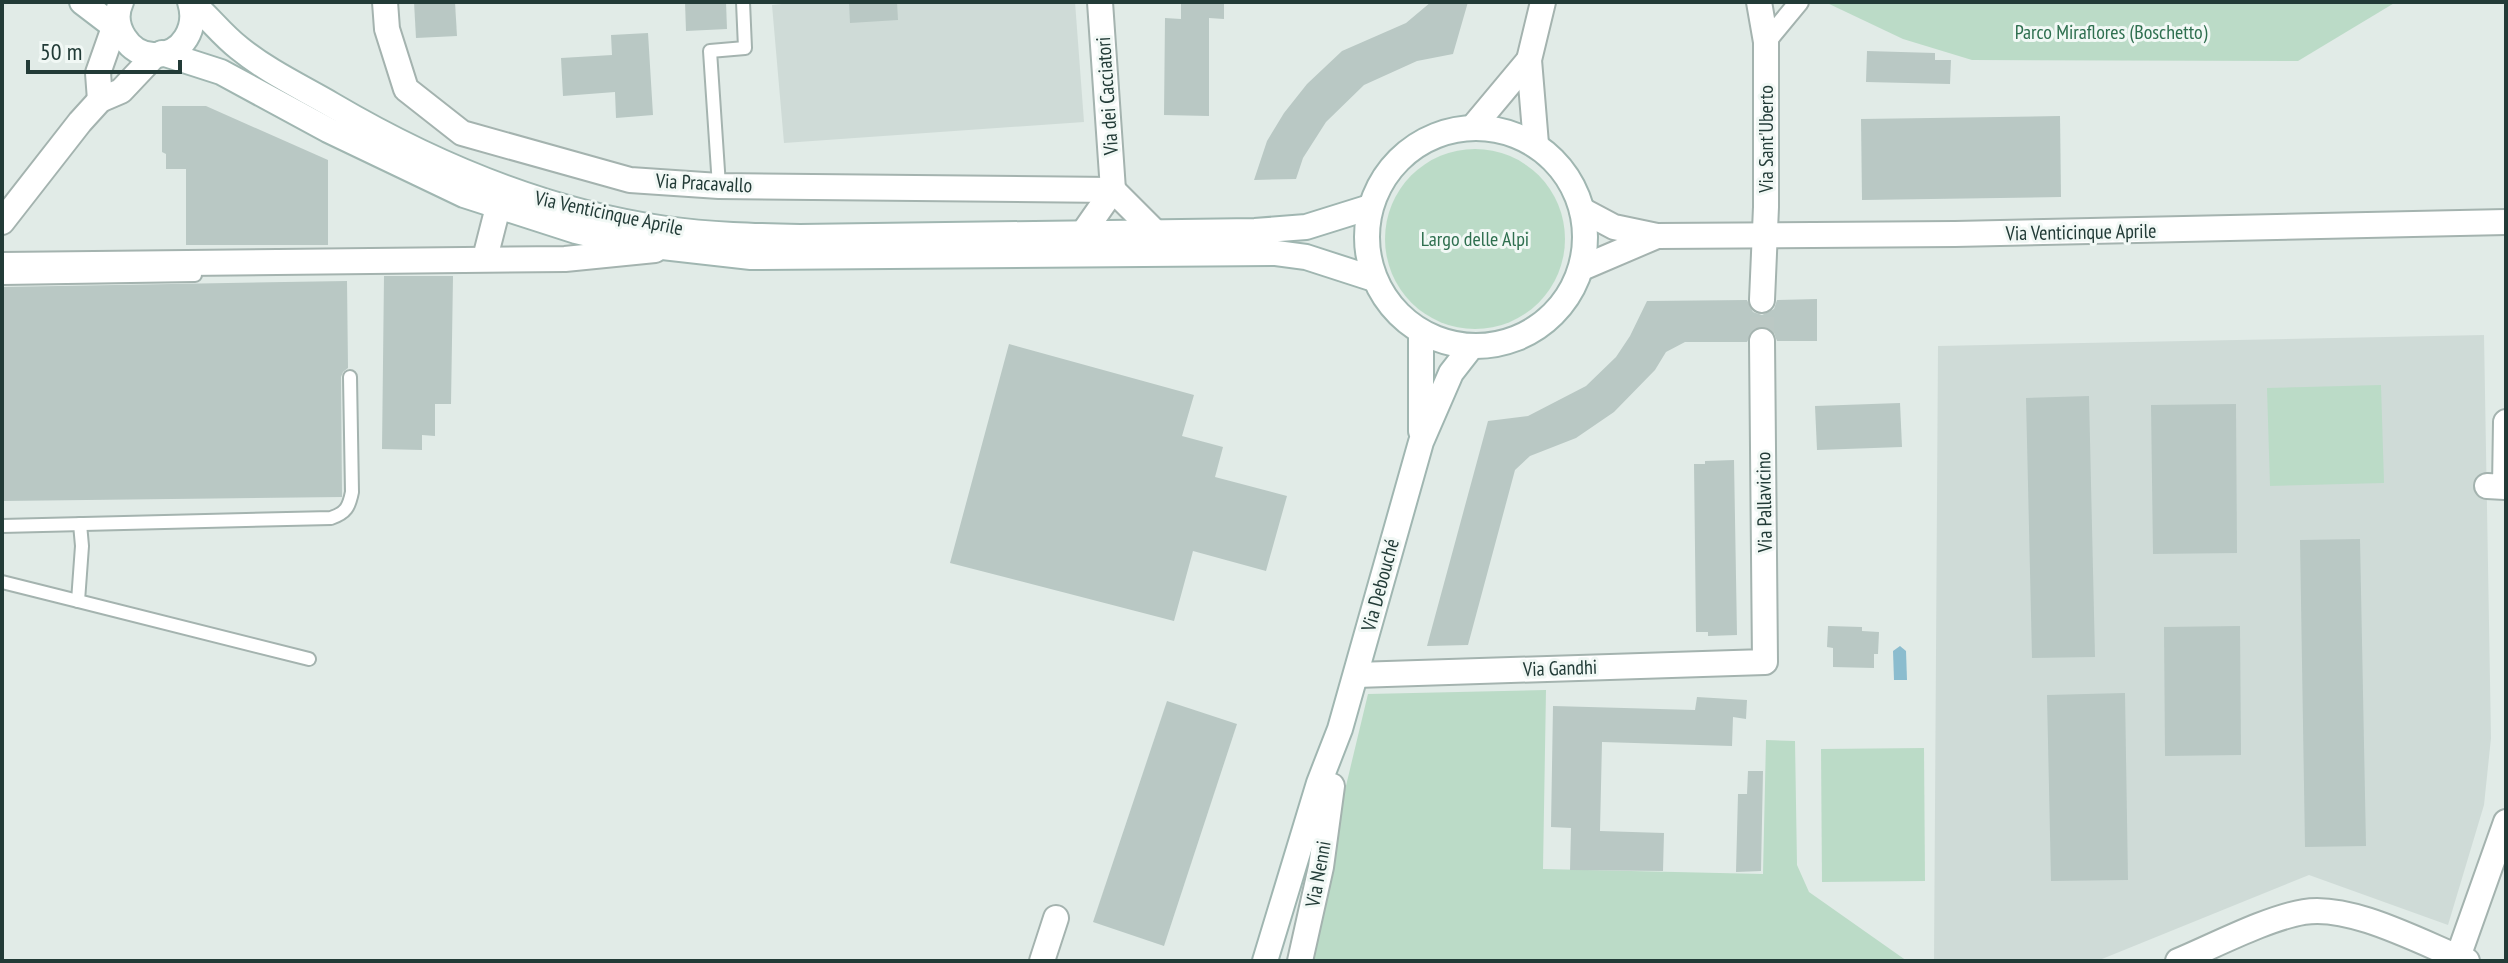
<svg xmlns="http://www.w3.org/2000/svg" width="2508" height="963" viewBox="0 0 2508 963" font-family="'PT Sans Narrow',sans-serif">
	<style>
		.built { fill: #cfdbd7 }
		.green { fill: #bbdbc7 }
		.water { fill: #8bbcce }
		.building { fill: #b9c8c4 }
		.lines { fill: none; stroke-linecap: round; stroke-linejoin: round }
		.minor-tunnel { stroke: #bbc8c4; stroke-width: 24; stroke-dasharray: 24 12; stroke-linecap: butt }
		.service-casing { stroke: #a4b3af; stroke-width: 16 }
		.pedestrian-casing { stroke: #a4b3af; stroke-width: 22 }
		.minor-casing { stroke: #a4b3af; stroke-width: 28 }
		.tertiary-casing { stroke: #a4b3af; stroke-width: 28 }
		.secondary-casing { stroke: #a0b6b1; stroke-width: 28 }
		.service { stroke: #fff; stroke-width: 12 }
		.pedestrian { stroke: #fff; stroke-width: 18 }
		.minor { stroke: #fff; stroke-width: 24 }
		.tertiary { stroke: #fff; stroke-width: 24 }
		.secondary { stroke: #fff; stroke-width: 24 }
		.labels { text-anchor: middle; stroke-width: 6; stroke-linejoin: round; paint-order: stroke }
		.park-label { font-size: 20px; fill: #2e6f4f; stroke: #f1f8f5 }
		.street-label { font-size: 20px; fill: #223b37; stroke: #f1f8f5 }
	</style>
	<rect width="100%" height="100%" fill="#e1ebe7"/>
	<g class="built">
		<polygon points="802,2 1075,2 1084,122 784,143 772,5"/>
		<polygon points="2484,335 2491,738 2484,805 2448,925 2309,875 2097,961 1934,961 1938,346"/>
	</g>
	<g class="green">
		<polygon points="1825,2 2396,2 2298,61 1972,60 1903,39"/>
		<circle cx="1475" cy="239" r="90"/>
		<polygon points="2381,385 2384,483 2270,486 2267,388"/>
		<polygon points="1546,690 1543,869 1763,874 1766,740 1795,741 1797,865 1809,892 1907,961 1304,961 1368,694"/>
		<polygon points="1924,748 1925,881 1822,882 1821,749"/>
	</g>
	<polygon class="water" points="1900,646 1906,651 1907,680 1894,680 1893,651"/>
	<g class="building">
		<polygon points="414,2 455,2 457,36 416,38"/>
		<polygon points="685,2 726,2 727,29 686,31"/>
		<polygon points="849,2 897,2 898,20 850,23"/>
		<polygon points="1181,2 1224,2 1224,19 1209,18 1209,116 1164,115 1165,18 1181,19"/>
		<polygon points="1431,2 1468,2 1453,54 1417,61 1364,85 1326,122 1303,158 1296,179 1254,180 1267,141 1284,113 1307,84 1342,51 1406,23"/>
		<polygon points="648,33 653,115 616,118 615,92 563,96 561,58 612,55 611,35"/>
		<polygon points="1867,51 1935,53 1935,60 1951,60 1950,84 1866,82"/>
		<polygon points="162,106 206,106 328,160 328,245 186,245 186,169 166,169 166,154 162,152"/>
		<polygon points="2060,116 2061,197 1862,200 1861,119"/>
		<polygon points="384,276 453,276 451,404 435,404 435,436 422,435 422,450 382,449"/>
		<polygon points="347,281 348,368 343,372 341,377 342,497 2,501 2,287"/>
		<polygon points="1817,299 1817,341 1777,341 1774,333 1763,326 1754,329 1747,342 1685,342 1666,352 1655,370 1614,412 1576,438 1530,456 1515,470 1468,645 1427,646 1488,421 1528,416 1586,386 1616,357 1630,336 1647,301 1747,300 1753,312 1762,315 1774,309 1777,300"/>
		<polygon points="1009,344 1194,395 1182,436 1223,447 1215,477 1287,496 1266,571 1193,551 1174,621 950,563"/>
		<polygon points="2089,396 2095,657 2032,658 2026,398"/>
		<polygon points="1900,403 1902,447 1817,450 1815,406"/>
		<polygon points="2236,404 2237,553 2153,554 2151,405"/>
		<polygon points="1734,460 1737,635 1708,636 1708,632 1696,632 1694,464 1705,464 1705,461"/>
		<polygon points="2360,539 2366,846 2305,847 2300,540"/>
		<polygon points="1828,626 1862,627 1862,631 1879,632 1878,654 1874,654 1874,668 1833,667 1833,648 1827,647"/>
		<polygon points="2240,626 2241,755 2165,756 2164,627"/>
		<polygon points="2125,693 2128,880 2051,881 2047,695"/>
		<polygon points="1697,697 1747,700 1746,719 1733,717 1732,746 1602,742 1600,831 1664,833 1663,871 1570,870 1571,828 1551,827 1553,706 1695,710"/>
		<polygon points="1167,701 1237,724 1164,946 1093,922"/>
		<polygon points="1748,771 1763,771 1761,871 1736,872 1738,794 1747,794"/>
	</g>
	<g class="lines">
		<polyline class="minor-tunnel" points="1762,341 1762,300"/>
		<g class="service-casing">
			<g id="service">
				<polyline points="719,186 710,51 745,48 743,2"/>
				<polyline points="2,278 195,275"/>
				<polyline points="80,524 82,546 78,601 309,659"/>
				<path d="M2 526 331 518C346 513 349 507 352 492L350 377"/>
				<polyline points="2,582 78,601"/>
			</g>
		</g>
		<g class="pedestrian-casing">
			<polyline id="pedestrian" points="1766,42 1799,2"/>
		</g>
		<g class="minor-casing">
			<g id="minor">
				<polyline points="385,2 387,29 406,89 462,133 630,180 719,186 1113,190"/>
				<polyline points="1100,2 1113,190"/>
				<polyline points="1759,2 1766,42 1766,207 1762,300"/>
				<polyline points="100,100 98,73 117,19"/>
				<polyline points="1113,190 1155,232"/>
				<polyline points="2,222 80,122 100,100 121,91 155,55"/>
				<polyline points="1083,233 1113,190"/>
				<polyline points="485,258 498,207"/>
				<polyline points="2,265 565,259 655,250"/>
				<polyline points="2487,486 2505,487 2506,422"/>
				<polyline points="1356,675 1765,662 1762,341"/>
				<polyline points="2458,957 2506,822"/>
				<polyline points="1042,961 1056,918"/>
				<polyline points="1300,961 1321,867 1332,786"/>
				<path d="M2178 961C2214 946 2267 918 2304 912 2351 904 2422 943 2467 961"/>
			</g>
		</g>
		<g class="tertiary-casing">
			<g id="tertiary">
				<polyline points="1473,127 1529,60"/>
				<polyline points="1536,144 1529,60 1543,2"/>
				<polyline points="1582,210 1614,227 1657,236 1955,234 2506,222"/>
				<polyline points="1582,268 1657,236"/>
			</g>
		</g>
		<g class="secondary-casing">
			<g id="secondary">
				<polyline points="82,2 120,31"/>
				<path d="M121 2C110 25 129 56 155 55 183 55 198 27 190 2"/>
				<path d="M191 2C208 16 221 34 239 48 267 71 301 87 332 105 434 165 548 212 666 229 710 235 755 236 800 237L1255 231 1306 227 1370 207"/>
				<polyline points="162,53 221,72 328,130 464,195 576,231 627,243 751,257 1276,253 1306,257 1374,279"/>
				<circle cx="1476" cy="237" r="109"/>
				<polyline points="1421,333 1421,431"/>
				<polyline points="1265,961 1319,783 1340,729 1421,442 1451,373 1472,346"/>
			</g>
		</g>
		<use href="#service" class="service"/>
		<use href="#pedestrian" class="pedestrian"/>
		<use href="#minor" class="minor"/>
		<use href="#tertiary" class="tertiary"/>
		<use href="#secondary" class="secondary"/>
	</g>
	<g class="labels">
		<g class="park-label">
			<text x="2111" y="39">Parco Miraflores (Boschetto)</text>
			<text x="1475" y="246">Largo delle Alpi</text>
		</g>
		<g class="street-label">
			<text transform="translate(1107 96) rotate(-94)" y="7">Via dei Cacciatori</text>
			<text transform="translate(1766 139) rotate(-90)" y="7">Via Sant'Uberto</text>
			<text transform="translate(704 183) rotate(3)" y="7">Via Pracavallo</text>
			<text transform="translate(609 213) rotate(12)" y="7">Via Venticinque Aprile</text>
			<text transform="translate(2081 232) rotate(-1)" y="7">Via Venticinque Aprile</text>
			<text transform="translate(1764 502) rotate(-91)" y="7">Via Pallavicino</text>
			<text transform="translate(1380 585) rotate(-75)" y="7">Via Debouché</text>
			<text transform="translate(1560 668) rotate(-2)" y="7">Via Gandhi</text>
			<text transform="translate(1318 874) rotate(-80)" y="7">Via Nenni</text>
		</g>
	</g>
	<rect width="2508" height="963" fill="none" stroke="#223b37" stroke-width="8"/>
	<path d="M28 60v12h152v-12" fill="none" stroke="#223b37" stroke-width="4"/>
	<text x="40" y="60" font-size="24" fill="#223b37" stroke="#f1f8f5" stroke-width="6" paint-order="stroke">50 m</text>
</svg>
